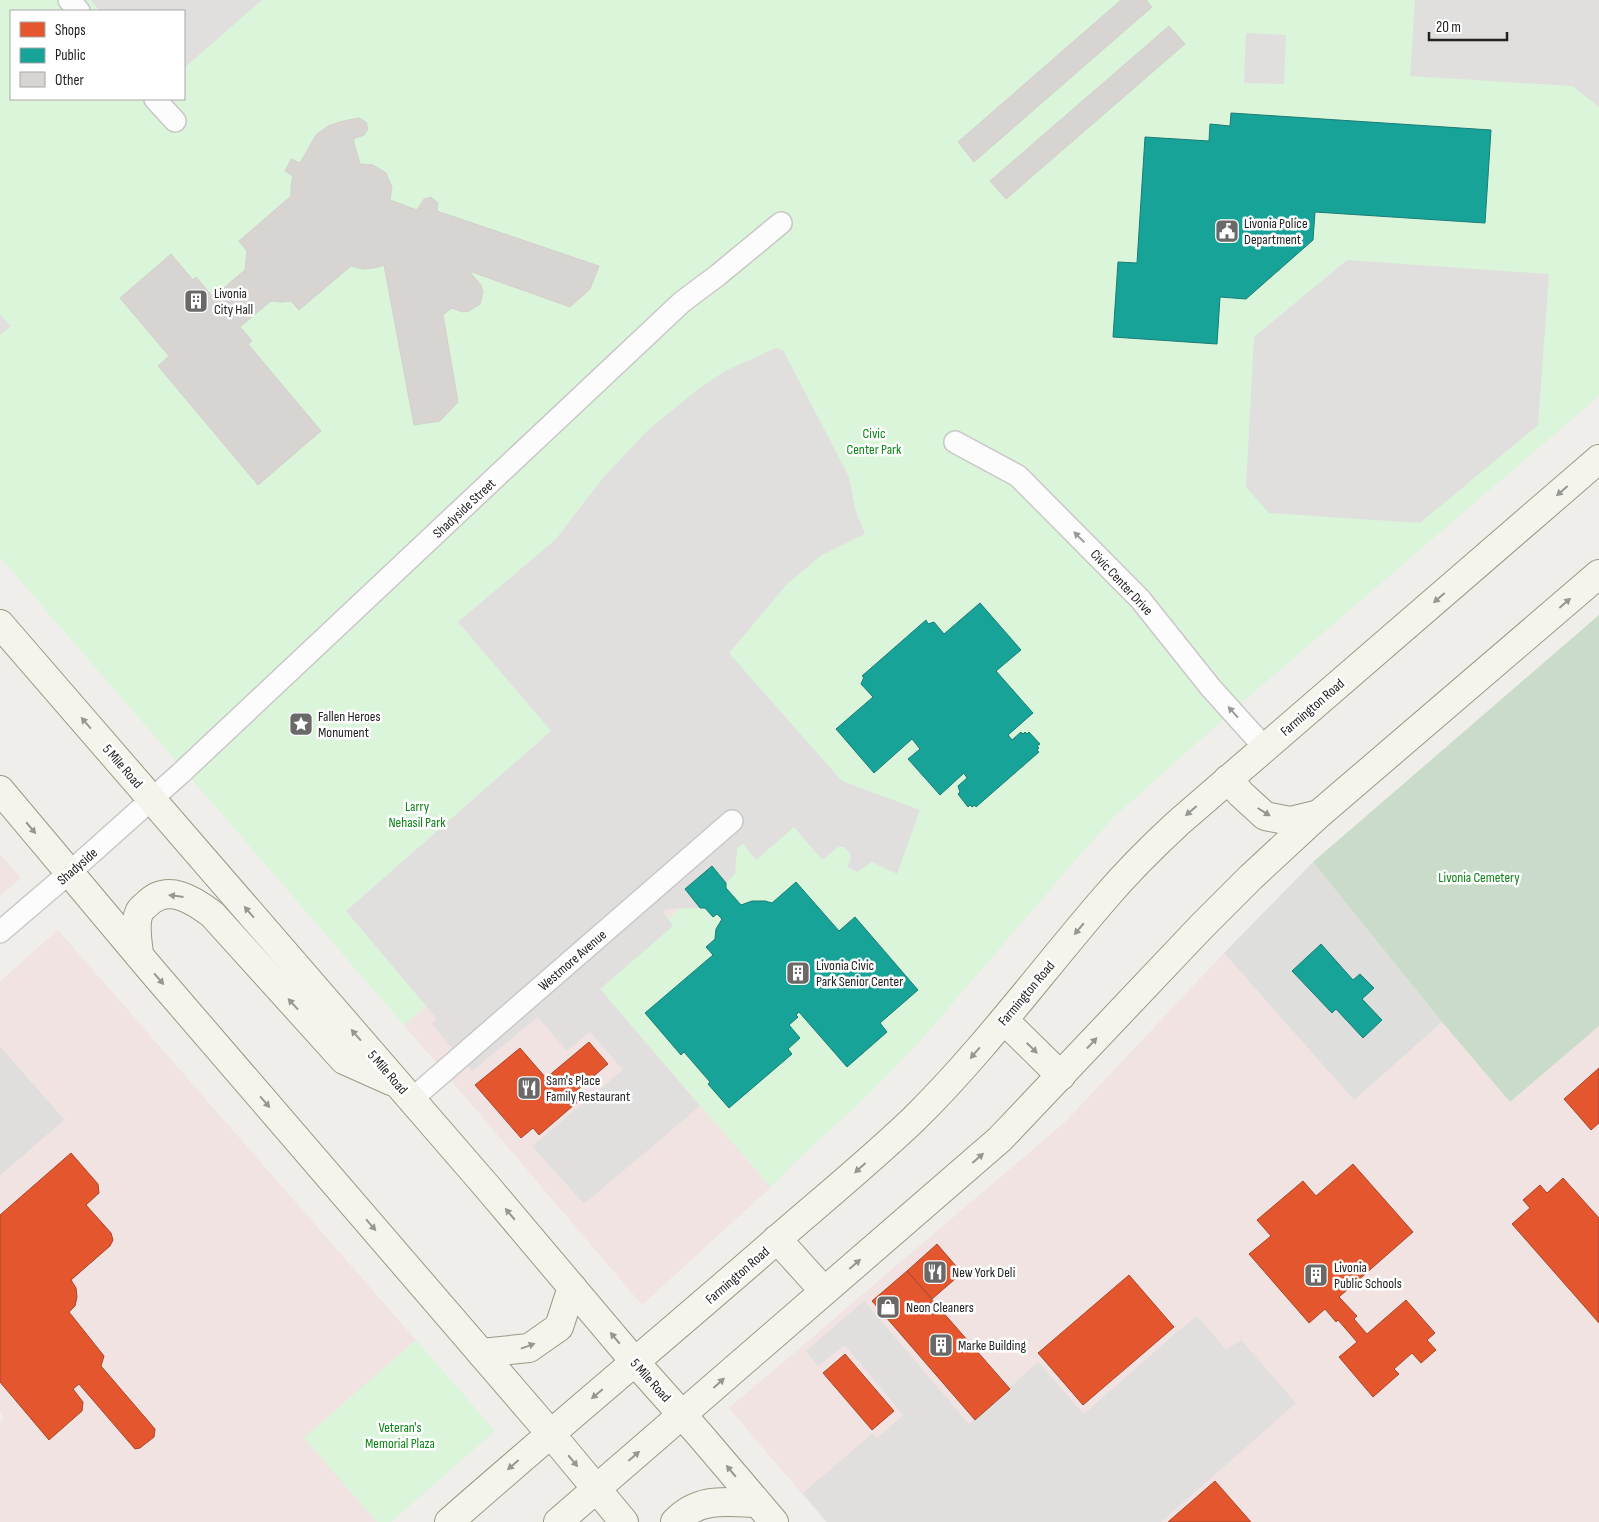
<svg xmlns="http://www.w3.org/2000/svg" width="1599" height="1522" viewBox="0 0 1599 1522" font-family="'Sofia Sans Condensed',sans-serif">
	<style>
		.residential { fill: #dfdedc }
		.commercial { fill: #f1e3e1 }
		.religious { fill: #dededc }
		.cemetery { fill: #cadbca }
		.park { fill: #daf5da; fill-rule: evenodd }
		.parking { fill: #e0dfde }
		.shops { fill: #e4572e; stroke: #aa472a }
		.public { fill: #17a398; stroke: #1a7c75 }
		.building { fill: #d7d4d2; stroke: #d3d0cc }
		.lines { fill: none; stroke-linecap: round; stroke-linejoin: round }
		.minor-casing { stroke: #c9c8c7; stroke-width: 24 }
		.secondary-casing { stroke: #999a82; stroke-width: 30 }
		.minor { stroke: #fdfcfc; stroke-width: 21 }
		.secondary { stroke: #f4f4ed; stroke-width: 28 }
		.oneway { fill: #969692 }
		.oneway2 { fill: #9a9a9a }
		.labels { text-anchor: middle; stroke-width: 5; stroke-linejoin: round; paint-order: stroke }
		.poi-label { font-size: 14px; fill: #222; stroke: #fff; text-anchor: start }
		.park-label { font-size: 14px; fill: #0c8416; stroke: #fff }
		.street-label { font-size: 14px; fill: #222; stroke: #fff }
	</style>
	<rect width="100%" height="100%" fill="#f0eeeb"/>
	<polygon class="residential" points="0,1046 65,1120 0,1176"/>
	<g class="commercial">
		<polygon points="629,831 689,901 595,983 771,1187 642,1305 404,1025"/>
		<polygon points="0,854 21,878 0,896"/>
		<polygon points="58,930 416,1340 304,1438 377,1522 0,1522 0,1422 4,1418 0,1412 0,1176 65,1119 0,1046 0,981"/>
		<polygon points="1224,953 1354,1099 1442,1022 1510,1102 1599,1026 1599,1522 826,1522 729,1408 1065,1122"/>
	</g>
	<polygon class="religious" points="1313,862 1442,1022 1354,1100 1224,953"/>
	<polygon class="cemetery" points="1599,615 1599,1026 1510,1102 1442,1022 1313,862"/>
	<g class="park">
		<path d="M0 0H1599V396L1253 693 1115 816 1079 856 922 1039 865 1098 796 1161 771 1187 594 983 689 901 628 831 404 1025 0 557ZM11 11H184V99H11Z"/>
		<polygon points="416,1340 495,1431 391,1522 377,1522 304,1438"/>
	</g>
	<g class="parking">
		<polygon points="91,0 262,0 184,68 184,11 100,11"/>
		<polygon points="1415,0 1599,0 1599,107 1572,86 1410,76"/>
		<polygon points="1246,33 1286,35 1284,84 1244,83"/>
		<polygon points="1347,260 1549,274 1538,425 1420,523 1269,513 1246,487 1254,337"/>
		<polygon points="0,314 11,326 0,335"/>
		<polygon points="776,348 783,350 849,477 856,512 865,534 822,555 788,583 729,653 842,781 920,810 897,874 872,862 857,872 847,867 851,859 850,853 844,847 838,847 822,860 794,827 756,860 743,844 737,848 735,874 726,883 712,866 685,889 700,908 667,909 663,912 673,926 600,989 700,1106 584,1204 532,1146 623,1070 590,1032 567,1051 538,1017 472,1071 432,1024 437,1019 346,911 551,731 458,622 556,539 602,479 647,431 697,390 725,371"/>
		<polygon points="864,1301 969,1424 1038,1362 1084,1414 1178,1331 1197,1316 1226,1350 1241,1340 1296,1403 1161,1522 827,1522 803,1493 873,1433 877,1438 903,1415 845,1345 818,1366 806,1351"/>
	</g>
	<g class="shops">
		<polygon points="589,1042 608,1064 575,1092 581,1099 539,1135 533,1128 521,1138 475,1085 520,1048 546,1078"/>
		<polygon points="1599,1068 1599,1123 1591,1130 1564,1099"/>
		<polygon points="71,1153 98,1184 99,1193 86,1205 111,1233 113,1240 110,1246 71,1280 76,1288 77,1297 75,1306 69,1312 104,1356 101,1366 155,1429 154,1437 140,1448 135,1449 79,1384 73,1389 83,1402 82,1411 49,1440 0,1382 0,1215"/>
		<polygon points="1353,1164 1413,1232 1339,1297 1357,1316 1354,1319 1367,1334 1406,1300 1435,1333 1427,1340 1436,1350 1421,1363 1412,1353 1394,1369 1399,1374 1373,1397 1339,1357 1357,1342 1338,1320 1336,1322 1325,1309 1309,1323 1249,1254 1271,1236 1257,1220 1303,1181 1316,1196"/>
		<polygon points="1563,1178 1599,1218 1599,1323 1512,1224 1530,1208 1523,1200 1540,1185 1547,1193"/>
		<polygon points="937,1244 962,1273 932,1299 907,1271"/>
		<polygon points="907,1271 1010,1389 975,1420 872,1301"/>
		<polygon points="1129,1275 1174,1327 1083,1405 1038,1353"/>
		<polygon points="845,1354 894,1411 872,1430 823,1373"/>
		<polygon points="1215,1481 1251,1522 1168,1522"/>
	</g>
	<g class="public">
		<polygon points="1231,113 1491,130 1485,223 1315,212 1313,240 1246,299 1220,297 1217,344 1113,337 1118,262 1137,263 1145,137 1209,141 1210,124 1230,126"/>
		<polygon points="980,603 1021,650 996,671 1033,713 1008,735 1012,740 1021,732 1023,734 1025,732 1027,734 1029,732 1040,744 1037,746 1039,748 1037,750 1039,752 976,807 975,805 972,807 970,805 968,807 958,794 960,792 958,786 967,778 964,773 940,795 908,759 920,749 912,739 874,773 836,729 873,697 861,684 864,677 862,676 926,620 928,624 934,622 944,634"/>
		<polygon points="712,866 726,883 726,888 741,905 752,901 765,901 772,903 796,882 839,931 855,917 918,990 880,1023 887,1032 847,1067 799,1012 796,1015 798,1017 789,1025 800,1038 788,1049 792,1054 729,1108 708,1084 710,1082 684,1052 681,1055 645,1013 713,955 706,947 715,939 716,929 722,919 717,914 713,917 705,908 700,908 685,889"/>
		<polygon points="1321,944 1353,980 1360,974 1374,988 1362,999 1382,1020 1363,1038 1336,1009 1332,1013 1292,971"/>
	</g>
	<g class="building">
		<polygon points="1121,0 1146,0 1152,7 974,162 958,142"/>
		<polygon points="1169,26 1185,44 1006,199 990,181"/>
		<polygon points="359,118 366,122 368,129 364,135 353,139 360,164 373,165 386,173 392,187 390,200 417,210 424,199 431,197 438,203 437,211 599,266 590,289 570,307 469,271 481,285 483,292 480,304 469,311 463,312 452,308 443,315 458,402 440,421 414,425 384,265 374,268 363,269 351,266 299,310 291,301 281,302 271,301 240,327 252,341 248,344 321,431 258,485 158,366 169,356 120,298 171,254 193,280 196,277 213,297 245,270 247,251 239,241 291,196 291,186 293,176 285,171 291,159 300,163 316,135 328,126 343,121"/>
	</g>
	<g class="lines">
		<g class="minor-casing">
			<g id="minor">
				<polyline points="69,0 79,11"/>
				<polyline points="155,99 175,121"/>
				<polyline points="955,442 1018,476 1140,599 1211,688 1265,748"/>
				<polyline points="0,932 69,873 181,773 682,302 718,275 781,223"/>
				<polyline points="412,1099 732,821"/>
			</g>
		</g>
		<g class="secondary-casing">
			<g id="secondary">
				<polyline points="0,624 489,1189 635,1362 700,1435 774,1522"/>
				<polyline points="1228,779 1241,794 1265,816 1290,821 1319,814"/>
				<polyline points="0,790 153,972 550,1433 624,1522"/>
				<path d="M139 955C138 942 134 925 139 913 140 909 144 907 147 904 168 883 193 900 212 914L344 1060 391 1081"/>
				<polyline points="1004,1020 1061,1076"/>
				<polyline points="777,1239 824,1291"/>
				<polyline points="481,1353 529,1348 559,1327 572,1287"/>
				<path d="M449 1522C556 1428 665 1337 773 1243 820 1202 869 1162 914 1119 983 1051 1041 972 1104 899 1127 872 1152 847 1178 823L1599 459"/>
				<polyline points="558,1522 1000,1139 1202,926 1251,877 1319,814 1599,574"/>
				<path d="M675 1522C699 1497 725 1502 757 1503"/>
			</g>
		</g>
		<use href="#minor" class="minor"/>
		<use href="#secondary" class="secondary"/>
	</g>
	<defs><path id="oneway-solid" d="M-6-.8H1V-3.2L6.5 0L1 3.2V.8H-6Z" transform="scale(1.25)"/></defs>
	<g class="oneway">
		<use href="#oneway-solid" transform="translate(1562 491) rotate(139)"/>
		<use href="#oneway-solid" transform="translate(1439 598) rotate(139)"/>
		<use href="#oneway-solid" transform="translate(1565 603) rotate(-41)"/>
		<use href="#oneway-solid" transform="translate(86 723) rotate(-131)"/>
		<use href="#oneway-solid" transform="translate(1191 811) rotate(139)"/>
		<use href="#oneway-solid" transform="translate(1264 812) rotate(32)"/>
		<use href="#oneway-solid" transform="translate(31 828) rotate(50)"/>
		<use href="#oneway-solid" transform="translate(176 896) rotate(-173)"/>
		<use href="#oneway-solid" transform="translate(249 912) rotate(-131)"/>
		<use href="#oneway-solid" transform="translate(1079 929) rotate(130)"/>
		<use href="#oneway-solid" transform="translate(159 979) rotate(49)"/>
		<use href="#oneway-solid" transform="translate(293 1004) rotate(-132)"/>
		<use href="#oneway-solid" transform="translate(356 1035) rotate(-131)"/>
		<use href="#oneway-solid" transform="translate(1092 1043) rotate(-47)"/>
		<use href="#oneway-solid" transform="translate(1032 1048) rotate(44)"/>
		<use href="#oneway-solid" transform="translate(975 1053) rotate(131)"/>
		<use href="#oneway-solid" transform="translate(265 1102) rotate(49)"/>
		<use href="#oneway-solid" transform="translate(978 1158) rotate(-41)"/>
		<use href="#oneway-solid" transform="translate(860 1168) rotate(138)"/>
		<use href="#oneway-solid" transform="translate(510 1214) rotate(-130)"/>
		<use href="#oneway-solid" transform="translate(371 1225) rotate(49)"/>
		<use href="#oneway-solid" transform="translate(855 1264) rotate(-41)"/>
		<use href="#oneway-solid" transform="translate(615 1338) rotate(-130)"/>
		<use href="#oneway-solid" transform="translate(528 1346) rotate(-20)"/>
		<use href="#oneway-solid" transform="translate(719 1383) rotate(-42)"/>
		<use href="#oneway-solid" transform="translate(597 1394) rotate(140)"/>
		<use href="#oneway-solid" transform="translate(634 1456) rotate(-41)"/>
		<use href="#oneway-solid" transform="translate(573 1461) rotate(50)"/>
		<use href="#oneway-solid" transform="translate(513 1465) rotate(139)"/>
		<use href="#oneway-solid" transform="translate(731 1471) rotate(-130)"/>
	</g>
	<g class="oneway2">
		<use href="#oneway-solid" transform="translate(1079 537) rotate(-135)"/>
		<use href="#oneway-solid" transform="translate(1233 712) rotate(-132)"/>
	</g>
	<defs>
		<g id="civic-square" transform="scale(1.25)"><rect x="-9" y="-9" width="18" height="18" rx="4" fill="#6a6968" stroke="#fff"/><path d="M-.6-6.5H3V-4.5H.6V-3L4-1V1h2V6H-6V1h2V-1L-.6-3ZM-1.2 2.5V6h2.4V2.5Z" fill="#fff"/></g>
		<g id="building-square" transform="scale(1.25)"><rect x="-9" y="-9" width="18" height="18" rx="4" fill="#6a6968" stroke="#fff"/><path d="M-4-6H4V6H1V3H-1V6H-4ZM-2.5-4.3h1.7v1.8h-1.7ZM.8-4.3h1.7v1.8H.8ZM-2.5-1h1.7V.8h-1.7ZM.8-1h1.7V.8H.8Z" fill="#fff"/></g>
		<g id="sight-square" transform="scale(1.25)"><rect x="-9" y="-9" width="18" height="18" rx="4" fill="#6a6968" stroke="#fff"/><path d="M0-6L1.8-2.2L6-1.7L2.9 1.2L3.7 5.4L0 3.3L-3.7 5.4L-2.9 1.2L-6-1.7L-1.8-2.2Z" fill="#fff"/></g>
		<g id="restaurant-square" transform="scale(1.25)"><rect x="-9" y="-9" width="18" height="18" rx="4" fill="#6a6968" stroke="#fff"/><path d="M-5-6h1v4h1v-4h1v4h1v-4h1v5L-1.5 .5V6h-2V.5L-5-1ZM5-6V6H3V1.5H1.5Q1.5-4 5-6Z" fill="#fff"/></g>
		<g id="shop-square" transform="scale(1.25)"><rect x="-9" y="-9" width="18" height="18" rx="4" fill="#6a6968" stroke="#fff"/><path d="M-5-2.5h2.3a2.7 3.5 0 0 1 5.4 0H5L5.5 6h-11ZM-1.5-2.5h3a1.5 2.3 0 0 0-3 0Z" fill="#fff"/></g>
	</defs>
	<g fill-rule="evenodd">
		<use href="#civic-square" x="1227" y="231"/>
		<use href="#building-square" x="196" y="301"/>
		<use href="#sight-square" x="301" y="724"/>
		<use href="#building-square" x="798" y="973"/>
		<use href="#restaurant-square" x="529" y="1088"/>
		<use href="#restaurant-square" x="935" y="1272"/>
		<use href="#building-square" x="1316" y="1275"/>
		<use href="#shop-square" x="888" y="1307"/>
		<use href="#building-square" x="941" y="1345"/>
	</g>
	<g class="labels">
		<g class="poi-label">
			<text x="1244" y="228">Livonia Police<tspan x="1244" dy="16">Department</tspan></text>
			<text x="214" y="298">Livonia<tspan x="214" dy="16">City Hall</tspan></text>
			<text x="318" y="721">Fallen Heroes<tspan x="318" dy="16">Monument</tspan></text>
			<text x="816" y="970">Livonia Civic<tspan x="816" dy="16">Park Senior Center</tspan></text>
			<text x="546" y="1085">Sam's Place<tspan x="546" dy="16">Family Restaurant</tspan></text>
			<text x="1334" y="1272">Livonia<tspan x="1334" dy="16">Public Schools</tspan></text>
			<text x="952" y="1277">New York Deli</text>
			<text x="906" y="1312">Neon Cleaners</text>
			<text x="958" y="1350">Marke Building</text>
		</g>
		<g class="park-label">
			<text x="874" y="438">Civic<tspan x="874" dy="16">Center Park</tspan></text>
			<text x="417" y="811">Larry<tspan x="417" dy="16">Nehasil Park</tspan></text>
			<text x="1479" y="882">Livonia Cemetery</text>
			<text x="400" y="1432">Veteran's<tspan x="400" dy="16">Memorial Plaza</tspan></text>
		</g>
		<g class="street-label">
			<text transform="translate(464 508) rotate(-43)" y="5">Shadyside Street</text>
			<text transform="translate(1122 582) rotate(47)" y="5">Civic Center Drive</text>
			<text transform="translate(1312 707) rotate(-41)" y="5">Farmington Road</text>
			<text transform="translate(123 766) rotate(49)" y="5">5 Mile Road</text>
			<text transform="translate(77 866) rotate(-41)" y="5">Shadyside</text>
			<text transform="translate(572 960) rotate(-41)" y="5">Westmore Avenue</text>
			<text transform="translate(1026 993) rotate(-50)" y="5">Farmington Road</text>
			<text transform="translate(388 1072) rotate(49)" y="5">5 Mile Road</text>
			<text transform="translate(737 1275) rotate(-41)" y="5">Farmington Road</text>
			<text transform="translate(651 1380) rotate(48)" y="5">5 Mile Road</text>
		</g>
	</g>
	<rect x="10" y="10" width="175" height="90" fill="#ffffff" stroke="#a7a7a7"/>
	<rect x="20" y="22" width="25" height="15" fill="#e4572e" stroke="#a7a7a7"/>
	<text x="55" y="35" font-size="15" fill="#222222">Shops</text>
	<rect x="20" y="48" width="25" height="15" fill="#17a398" stroke="#a7a7a7"/>
	<text x="55" y="60" font-size="15" fill="#222222">Public</text>
	<rect x="20" y="72" width="25" height="15" fill="#d7d4d2" stroke="#a7a7a7"/>
	<text x="55" y="85" font-size="15" fill="#222222">Other</text>
	<path d="M1429 32v8h78v-8" fill="none" stroke="#222222" stroke-width="2.5"/>
	<text x="1436" y="32" font-size="15" fill="#222222" stroke="#ffffff" stroke-width="4" paint-order="stroke">20 m</text>
</svg>
